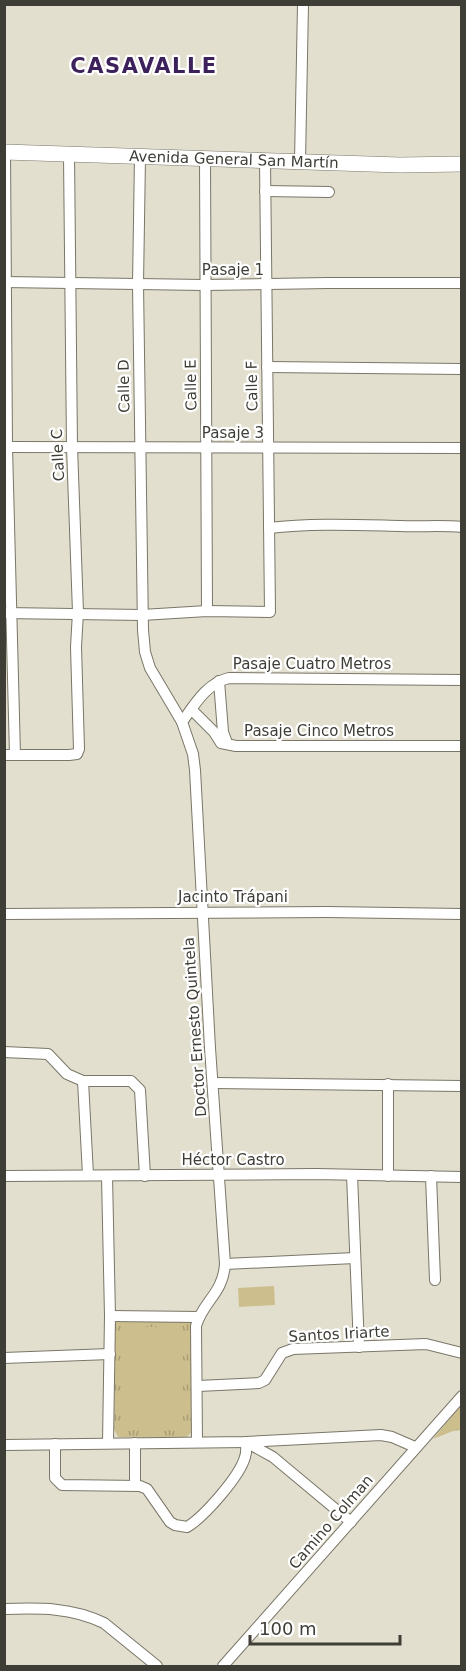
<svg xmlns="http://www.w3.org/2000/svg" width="466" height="1671" viewBox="0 0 466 1671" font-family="'DejaVu Sans',sans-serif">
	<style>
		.grass { fill: url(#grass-tufts) }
		.pitch { fill: #cdbf8d }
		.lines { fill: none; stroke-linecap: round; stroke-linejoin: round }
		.street-casing { stroke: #7a7668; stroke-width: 12 }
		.secondary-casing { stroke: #7a7668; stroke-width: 16 }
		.street { stroke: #fff; stroke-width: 10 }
		.secondary { stroke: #fff; stroke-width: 15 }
		.labels { text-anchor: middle; stroke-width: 4.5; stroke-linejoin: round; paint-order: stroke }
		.street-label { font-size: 15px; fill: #3e3d36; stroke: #fff }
		.district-label { font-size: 21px; font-weight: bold; letter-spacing: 1.5px; fill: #3c215a; stroke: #fff }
	</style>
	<defs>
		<pattern id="grass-tufts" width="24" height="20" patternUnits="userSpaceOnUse" patternTransform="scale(1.5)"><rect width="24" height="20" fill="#cdbf8d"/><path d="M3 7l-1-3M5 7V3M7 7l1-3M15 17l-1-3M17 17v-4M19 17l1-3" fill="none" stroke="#a89c74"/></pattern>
	</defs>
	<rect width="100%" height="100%" fill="#e3dfcf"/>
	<g class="grass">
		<polygon points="190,1320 192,1323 191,1433 185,1438 118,1437 114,1429 115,1323 119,1321"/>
		<polygon points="461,1405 461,1430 453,1431 433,1439"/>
	</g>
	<g class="pitch">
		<polygon points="274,1286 275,1305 239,1307 238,1288"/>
		<polygon points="123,1327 183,1327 183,1430 124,1430"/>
	</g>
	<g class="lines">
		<g class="street-casing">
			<g id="street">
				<polyline points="5,152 7,447 15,755"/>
				<path d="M140 157 138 284 143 630 145 652 150 668 182 722 193 754 195 770 210 1048 225 1264C223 1294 203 1301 196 1326L197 1442"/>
				<polyline points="205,159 207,611"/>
				<polyline points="300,161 303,4"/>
				<polyline points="265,191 329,192"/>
				<polyline points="4,282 204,285 328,283 462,283"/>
				<polyline points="267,367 462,369"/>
				<polyline points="4,447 462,448"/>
				<path d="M269 528C312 523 357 525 400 526 421 527 441 525 462 527"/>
				<polyline points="4,613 142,615 207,611 270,612 265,161"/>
				<polyline points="219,681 223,732 227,743"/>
				<polyline points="192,710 214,732 221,743 236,746 462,746"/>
				<path d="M182 722C195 704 207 683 229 678L462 680"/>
				<polyline points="4,755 69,755 77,754 79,749 76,647 78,612 72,447 69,155"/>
				<polyline points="4,914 327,912 462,914"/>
				<polyline points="4,1052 48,1054 67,1074 83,1081 131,1081 140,1090 145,1176"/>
				<polyline points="83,1081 88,1175"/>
				<polyline points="213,1083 462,1086"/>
				<polyline points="388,1084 388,1176"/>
				<polyline points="352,1175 359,1347"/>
				<polyline points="4,1176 316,1174 462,1177"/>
				<polyline points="107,1176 110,1316 108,1443"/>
				<polyline points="431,1176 435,1280"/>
				<polyline points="225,1264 355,1258"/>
				<polyline points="110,1316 199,1317"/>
				<polyline points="4,1358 110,1354"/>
				<polyline points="198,1386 259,1383 265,1380 282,1353 293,1349 426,1344 462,1353"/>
				<polyline points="246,1442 273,1457 351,1522"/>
				<path d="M55 1444V1478L62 1485 140 1486 147 1489 170 1522 175 1525 187 1527C204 1517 240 1476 245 1457 247 1452 246 1447 246 1442"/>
				<polyline points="4,1445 246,1442 381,1435 392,1437 415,1447"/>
				<polyline points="135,1485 135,1443"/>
				<path d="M4 1609C40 1608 71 1607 104 1623L157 1666"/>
				<polyline points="223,1666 462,1396"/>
			</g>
		</g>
		<g class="secondary-casing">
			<g id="secondary">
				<path id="s1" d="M4 152 400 165 462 164"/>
			</g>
		</g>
		<use href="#street" class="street"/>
		<use href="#secondary" class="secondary"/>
	</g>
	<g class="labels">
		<g class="street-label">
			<text dy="5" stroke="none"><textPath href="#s1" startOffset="230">Avenida General San Martín</textPath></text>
			<text x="233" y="275">Pasaje 1</text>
			<text transform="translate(191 385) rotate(-91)" y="5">Calle E</text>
			<text transform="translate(124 386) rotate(-91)" y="5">Calle D</text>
			<text transform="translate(252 386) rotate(-91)" y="5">Calle F</text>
			<text x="233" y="438">Pasaje 3</text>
			<text transform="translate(58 455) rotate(-93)" y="5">Calle C</text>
			<text x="312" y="669">Pasaje Cuatro Metros</text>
			<text x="319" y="736">Pasaje Cinco Metros</text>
			<text x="233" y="902">Jacinto Trápani</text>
			<text transform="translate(195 1027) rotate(-94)" y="5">Doctor Ernesto Quintela</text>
			<text x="233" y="1165">Héctor Castro</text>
			<text transform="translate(339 1334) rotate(-3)" y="5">Santos Iriarte</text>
			<text transform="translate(331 1522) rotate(-49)" y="5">Camino Colman</text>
		</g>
		<g class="district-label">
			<text x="144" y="73">CASAVALLE</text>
		</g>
	</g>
	<rect width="466" height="1671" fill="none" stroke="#3e3d36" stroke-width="12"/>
	<path d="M250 1635v9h150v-9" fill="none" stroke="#3e3d36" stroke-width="3"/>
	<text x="259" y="1635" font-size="18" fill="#3e3d36" stroke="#ffffff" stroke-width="4.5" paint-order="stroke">100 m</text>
</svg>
